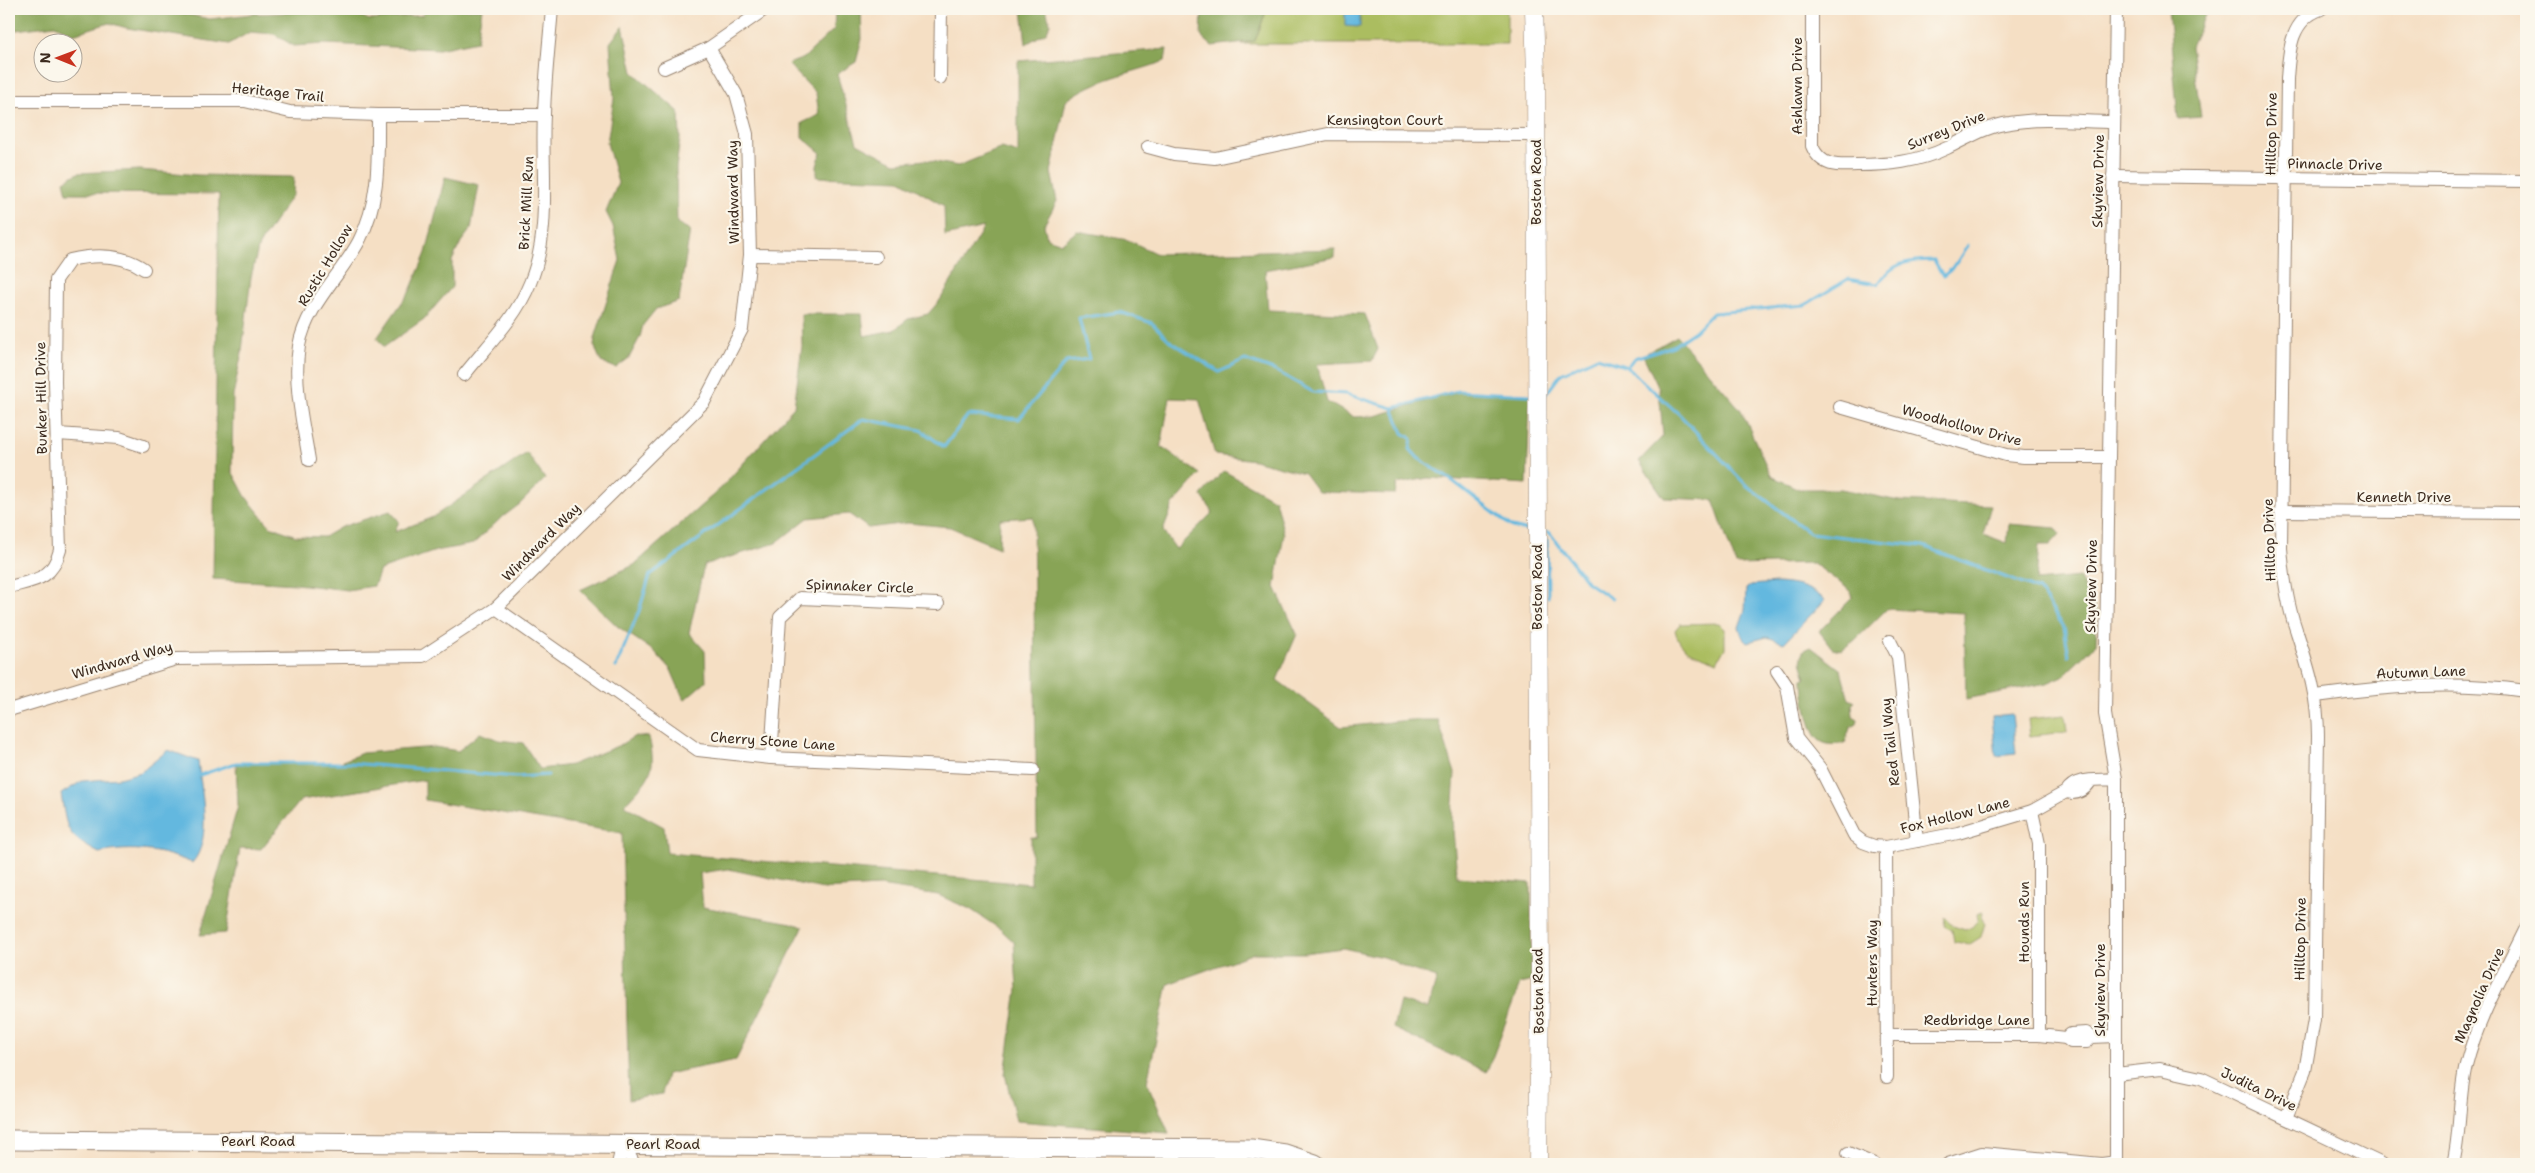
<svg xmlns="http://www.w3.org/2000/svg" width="2535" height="1173" viewBox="0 0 2535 1173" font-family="'Shantell Sans',sans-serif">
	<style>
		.green { fill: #abbd60; stroke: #73743f }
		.forest { fill: #88a456; stroke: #62673a }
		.water { fill: #63b8df; stroke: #4f717e }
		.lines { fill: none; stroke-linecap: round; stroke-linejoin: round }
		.stream { stroke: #63b8df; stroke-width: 3 }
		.street-casing { stroke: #988471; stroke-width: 14 }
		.secondary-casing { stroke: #988471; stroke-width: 19 }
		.primary-casing { stroke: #988471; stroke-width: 21 }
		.street { stroke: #fff; stroke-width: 12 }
		.secondary { stroke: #fff; stroke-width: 18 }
		.primary { stroke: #fff; stroke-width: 19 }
		.labels { text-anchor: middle; stroke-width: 4.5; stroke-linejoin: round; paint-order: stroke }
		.street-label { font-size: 14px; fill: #3b2a1e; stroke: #fbf7ec }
	</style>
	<rect width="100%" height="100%" fill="#fbf7ec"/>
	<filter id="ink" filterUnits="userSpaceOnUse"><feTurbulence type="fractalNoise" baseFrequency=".02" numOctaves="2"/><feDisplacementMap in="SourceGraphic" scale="10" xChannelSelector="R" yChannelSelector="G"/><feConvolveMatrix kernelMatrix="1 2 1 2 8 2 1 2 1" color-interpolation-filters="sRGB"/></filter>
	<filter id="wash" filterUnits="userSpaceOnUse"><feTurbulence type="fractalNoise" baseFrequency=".0096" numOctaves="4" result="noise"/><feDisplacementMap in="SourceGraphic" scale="20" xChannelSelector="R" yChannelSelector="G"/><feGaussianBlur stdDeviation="1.12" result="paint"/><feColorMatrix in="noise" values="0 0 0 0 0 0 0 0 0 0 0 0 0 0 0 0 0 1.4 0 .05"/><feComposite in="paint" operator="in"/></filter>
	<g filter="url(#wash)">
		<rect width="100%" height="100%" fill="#f5dfc4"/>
		<g class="green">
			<polygon points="1267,9 1507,9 1507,44 1241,44 1255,41"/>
			<path d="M1719 623 1725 629V648L1717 662C1696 652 1681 654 1675 630L1680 624Z"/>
			<polygon points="2065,715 2067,732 2030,736 2028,719"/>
			<polygon points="1983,912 1982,919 1985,923 1981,937 1970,944 1954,942 1952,930 1944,926 1945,917 1953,926 1965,930 1972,927 1978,920 1977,914"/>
		</g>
		<g class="forest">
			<polygon points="9,9 160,9 210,19 251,14 307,12 324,14 337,9 343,9 370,20 423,15 424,9 482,9 477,41 439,49 324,44 294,46 274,34 250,32 229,44 127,28 109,23 73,34 55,25 9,31"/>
			<path d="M835 9H861L862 39 856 62 837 74 857 143 895 163 925 160 958 166 1002 148 1018 153V61L1167 49 1165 61C1128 75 1098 77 1066 101L1051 172 1057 201 1044 225 1047 238 1062 243 1077 231 1128 240 1157 254 1335 249V257L1265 270 1268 310 1365 314 1378 349 1372 361 1317 364 1327 402 1354 417 1375 416 1458 391 1530 395 1527 484 1428 478 1397 484 1395 494 1318 492 1304 473 1254 460 1215 455 1199 399 1170 398 1161 446 1200 474 1173 505 1163 531 1176 549 1213 512 1201 495 1224 471 1275 500 1284 534 1275 587 1297 634 1277 680 1341 727 1410 720H1438L1455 773 1452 818 1457 877 1531 883 1532 981 1520 984 1487 1072 1393 1028 1400 1001 1428 1009 1437 978 1409 969 1387 958 1343 948 1304 953H1254L1168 984 1147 1082 1169 1133 1016 1121 1005 1074 1017 989 1014 942 1000 929 970 909 938 895 880 886 823 889 728 869 700 873 703 907 792 923 803 927 736 1060 667 1074 662 1094 629 1100 622 833 425 800V780L301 800 261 849 240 848 226 933 200 935 238 806 236 763H338L362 753 435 747 458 751 480 733 499 740 523 743 540 769 571 765 620 745 635 736 649 737C658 774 648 779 624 805L664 827 667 853 1031 884V837L1037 838 1033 517 1000 519 999 548 950 527 908 523 868 528 849 514 808 518 776 543 704 565 689 633 705 651 706 681 684 700 671 670 655 652 617 626 580 590 634 565 721 488 794 407 802 346 801 314H862L864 336 894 330 908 319 928 314 940 300 984 227 945 236 944 206 900 180 817 177V166L821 153 802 137V123L819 115 816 93 788 64 804 58 834 29Z"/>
			<polygon points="1022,9 1046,9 1050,23 1047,32 1026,44"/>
			<polygon points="1202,9 1267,9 1255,41 1212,46 1201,36"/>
			<polygon points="2168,9 2208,9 2191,46 2201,117 2178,119"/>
			<polygon points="623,26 633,72 679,112 680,138 676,168 677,223 690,230 679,301 656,309 643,325 640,337 629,358 616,368 601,362 594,345 595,338 620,260 613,226 606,212 618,183 607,143 614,98 610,43"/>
			<polygon points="140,170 199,175 294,177 293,194 259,245 251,277 242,351 233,396 232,471 246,497 270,526 296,536 324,537 341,527 390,511 399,521 395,532 433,517 527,453 545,479 520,504 500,519 473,544 436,551 380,570 374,586 347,590 296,584 213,579 219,194 67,193 64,181 78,173"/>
			<polygon points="445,177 479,185 471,229 461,242 452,261 452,287 424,319 384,347 377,338 410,291 426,253"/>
			<polygon points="1677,336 1741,410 1771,476 1799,489 1841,489 1899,501 1991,505 1983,534 2007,543 2009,524 2056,528 2060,534 2050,545 2039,545 2036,581 2079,577 2097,612 2096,644 2063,676 2047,683 1966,699 1964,613 1887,609 1854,641 1841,650 1832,648 1819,631 1852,598 1851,591 1813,563 1736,565 1713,500 1664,498 1639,461 1663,436 1659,389 1643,355"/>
			<path d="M1811 647 1841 670 1849 699 1855 702 1852 704 1853 716 1858 719 1857 724 1850 728 1845 743C1837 745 1826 746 1819 740 1808 731 1803 693 1803 679L1806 678 1801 662 1803 651Z"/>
		</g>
		<g class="water">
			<polygon points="1345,9 1360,9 1360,27 1345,26"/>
			<path d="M1777 583C1797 584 1810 587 1825 600L1784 643 1767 637 1748 642 1742 636 1739 627 1745 610 1746 589 1751 585Z"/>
			<polygon points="2012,714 2016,754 1996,756 1992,716"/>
			<path d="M168 750 198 761C201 791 213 840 192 863 161 850 133 846 99 853 65 835 67 830 61 794L82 781 119 778 141 772Z"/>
		</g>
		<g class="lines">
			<g class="stream">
				<path d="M1627 367 1634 358 1673 346 1695 331 1713 313 1805 305 1848 279 1878 284C1894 261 1908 261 1934 260L1943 276 1953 268 1968 245"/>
				<polyline points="1546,394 1561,374 1597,357 1627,367 1680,415 1746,485 1810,533 1923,546 2039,590 2064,627 2069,656"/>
				<polyline points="1393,408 1403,433 1412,439 1410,449 1418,458 1454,482 1512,527 1529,531"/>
				<polyline points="1547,532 1549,532 1588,583 1612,599"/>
				<polyline points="1547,540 1548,597"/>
				<polyline points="616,667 639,611 650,575 863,419 921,430 944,447 968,415 1019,419 1066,362 1089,359 1079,318 1120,312 1152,323 1170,341 1219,372 1245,360 1276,371 1313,392 1346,394 1393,408 1458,391 1530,395"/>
				<polyline points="1547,672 1547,648"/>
				<polyline points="197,776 236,763 350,763 516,777 548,775"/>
			</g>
		</g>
	</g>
	<g filter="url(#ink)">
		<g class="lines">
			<g class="street-casing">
				<g id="street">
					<path d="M1812 9V146C1821 167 1837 166 1857 165 1888 165 1918 162 1947 148 1968 138 1986 126 2010 123 2044 117 2080 122 2114 122"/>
					<polyline points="664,68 709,48 765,9"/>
					<polyline points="940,78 941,9"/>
					<polyline points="9,101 245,101 290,112 378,115 544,115"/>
					<polyline points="1148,147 1174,154 1215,158 1328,134 1536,135"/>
					<polyline points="2113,176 2526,181"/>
					<polyline points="750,255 876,257"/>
					<path d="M464 375C487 346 516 318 530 283 552 231 541 170 544 114 545 79 549 44 552 9"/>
					<polyline points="1840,407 2006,455 2024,457 2108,457"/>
					<polyline points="57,434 119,438 143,446"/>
					<path d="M309 460C303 423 293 384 299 346 306 306 341 275 359 241 380 202 378 158 378 115"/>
					<polyline points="2281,511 2526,513"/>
					<path d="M9 587C35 580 52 580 60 550L55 382 56 280 70 260C96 254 122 254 144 269"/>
					<polyline points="496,608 698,750 771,758 1033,770"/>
					<polyline points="1890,641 1898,657 1917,841"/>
					<polyline points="1777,671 1787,686 1796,738 1820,768 1854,835 1863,842 1874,846 1886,847 1917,841 1958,833 2032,811 2066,792"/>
					<path d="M2316 696C2386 686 2455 681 2526 691"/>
					<polyline points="9,710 176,659 423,656 496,608 704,402 742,329 750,255 747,134 736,94 709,48"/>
					<polyline points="771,758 780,617 800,598 938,604"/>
					<path d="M2090 782C2084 791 2077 795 2066 792 2076 776 2099 781 2116 779"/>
					<polyline points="2032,811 2039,844 2039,1035"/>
					<polyline points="1886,847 1887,1077"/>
					<polyline points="1888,1035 2039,1035 2066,1038"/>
					<polyline points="2091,1037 2086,1033 2071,1034 2066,1038 2071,1042 2087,1042 2091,1037 2116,1036"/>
					<polyline points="2116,1074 2160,1069 2201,1078 2382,1164"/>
					<path d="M2286 1118 2305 1071 2314 1020 2318 736C2318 692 2306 661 2293 620 2286 596 2283 572 2281 548L2287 79C2289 51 2290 20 2321 9"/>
					<polyline points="623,1143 634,1164"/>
					<polyline points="1848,1153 1874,1164"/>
					<polyline points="618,1164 623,1143"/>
					<polyline points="1948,1164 1982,1153 2102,1164"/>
					<polyline points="2102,1164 2116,1162 2116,779 2105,714 2116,9"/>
					<path d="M2453 1164C2461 1132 2458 1098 2466 1065 2478 1017 2505 972 2526 928"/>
				</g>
			</g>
			<g class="secondary-casing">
				<polyline id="secondary" points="1534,9 1536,75 1540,988 1538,1164"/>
			</g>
			<g class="primary-casing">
				<polyline id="primary" points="9,1140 1251,1149 1285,1154 1315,1164"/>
			</g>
			<use href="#street" class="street"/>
			<use href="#secondary" class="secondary"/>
			<use href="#primary" class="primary"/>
		</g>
	</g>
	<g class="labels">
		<g class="street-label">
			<text transform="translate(1797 86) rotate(-90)" y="5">Ashlawn Drive</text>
			<text transform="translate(278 92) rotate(6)" y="5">Heritage Trail</text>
			<text x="1385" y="125">Kensington Court</text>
			<text transform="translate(1946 130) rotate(-22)" y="5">Surrey Drive</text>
			<text transform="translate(2271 134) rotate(-89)" y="5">Hilltop Drive</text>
			<text transform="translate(2335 164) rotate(1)" y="5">Pinnacle Drive</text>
			<text transform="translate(2098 181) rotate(-89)" y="5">Skyview Drive</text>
			<text transform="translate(1536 182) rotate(-90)" y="5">Boston Road</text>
			<text transform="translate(733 192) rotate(-91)" y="5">Windward Way</text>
			<text transform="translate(526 203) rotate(-87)" y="5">Brick Mill Run</text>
			<text transform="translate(325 265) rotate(-59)" y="5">Rustic Hollow</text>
			<text transform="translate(41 398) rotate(-91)" y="5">Bunker Hill Drive</text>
			<text transform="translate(1962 425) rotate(15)" y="5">Woodhollow Drive</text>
			<text x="2404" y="502">Kenneth Drive</text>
			<text transform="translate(2269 540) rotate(-92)" y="5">Hilltop Drive</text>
			<text transform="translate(541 542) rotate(-45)" y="5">Windward Way</text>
			<text transform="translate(860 586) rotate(2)" y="5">Spinnaker Circle</text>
			<text transform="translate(2091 586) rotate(-89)" y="5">Skyview Drive</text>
			<text transform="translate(1537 587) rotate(-90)" y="5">Boston Road</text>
			<text transform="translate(122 660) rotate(-16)" y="5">Windward Way</text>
			<text transform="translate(2421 672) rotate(-2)" y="5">Autumn Lane</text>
			<text transform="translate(773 741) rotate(4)" y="5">Cherry Stone Lane</text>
			<text transform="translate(1890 742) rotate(-96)" y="5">Red Tail Way</text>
			<text transform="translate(1955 815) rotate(-14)" y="5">Fox Hollow Lane</text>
			<text transform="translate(2024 922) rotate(-90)" y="5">Hounds Run</text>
			<text transform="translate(2300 939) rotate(-89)" y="5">Hilltop Drive</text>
			<text transform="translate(1872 963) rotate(-90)" y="5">Hunters Way</text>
			<text transform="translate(2100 990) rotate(-90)" y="5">Skyview Drive</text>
			<text transform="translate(1538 991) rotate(-91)" y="5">Boston Road</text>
			<text transform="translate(2479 995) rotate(-66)" y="5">Magnolia Drive</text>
			<text x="1977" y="1025">Redbridge Lane</text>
			<text transform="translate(2259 1089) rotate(26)" y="5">Judita Drive</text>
			<text x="258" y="1146">Pearl Road</text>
			<text x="663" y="1149">Pearl Road</text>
		</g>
	</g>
	<rect width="2535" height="1173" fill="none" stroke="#fbf7ec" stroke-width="30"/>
	<g transform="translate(58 58) rotate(271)"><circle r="24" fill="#fbf7ec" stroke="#aea59a"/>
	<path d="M0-4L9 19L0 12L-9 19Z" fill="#c8321e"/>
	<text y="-8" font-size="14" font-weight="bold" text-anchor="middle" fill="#3b2a1e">N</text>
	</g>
</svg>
